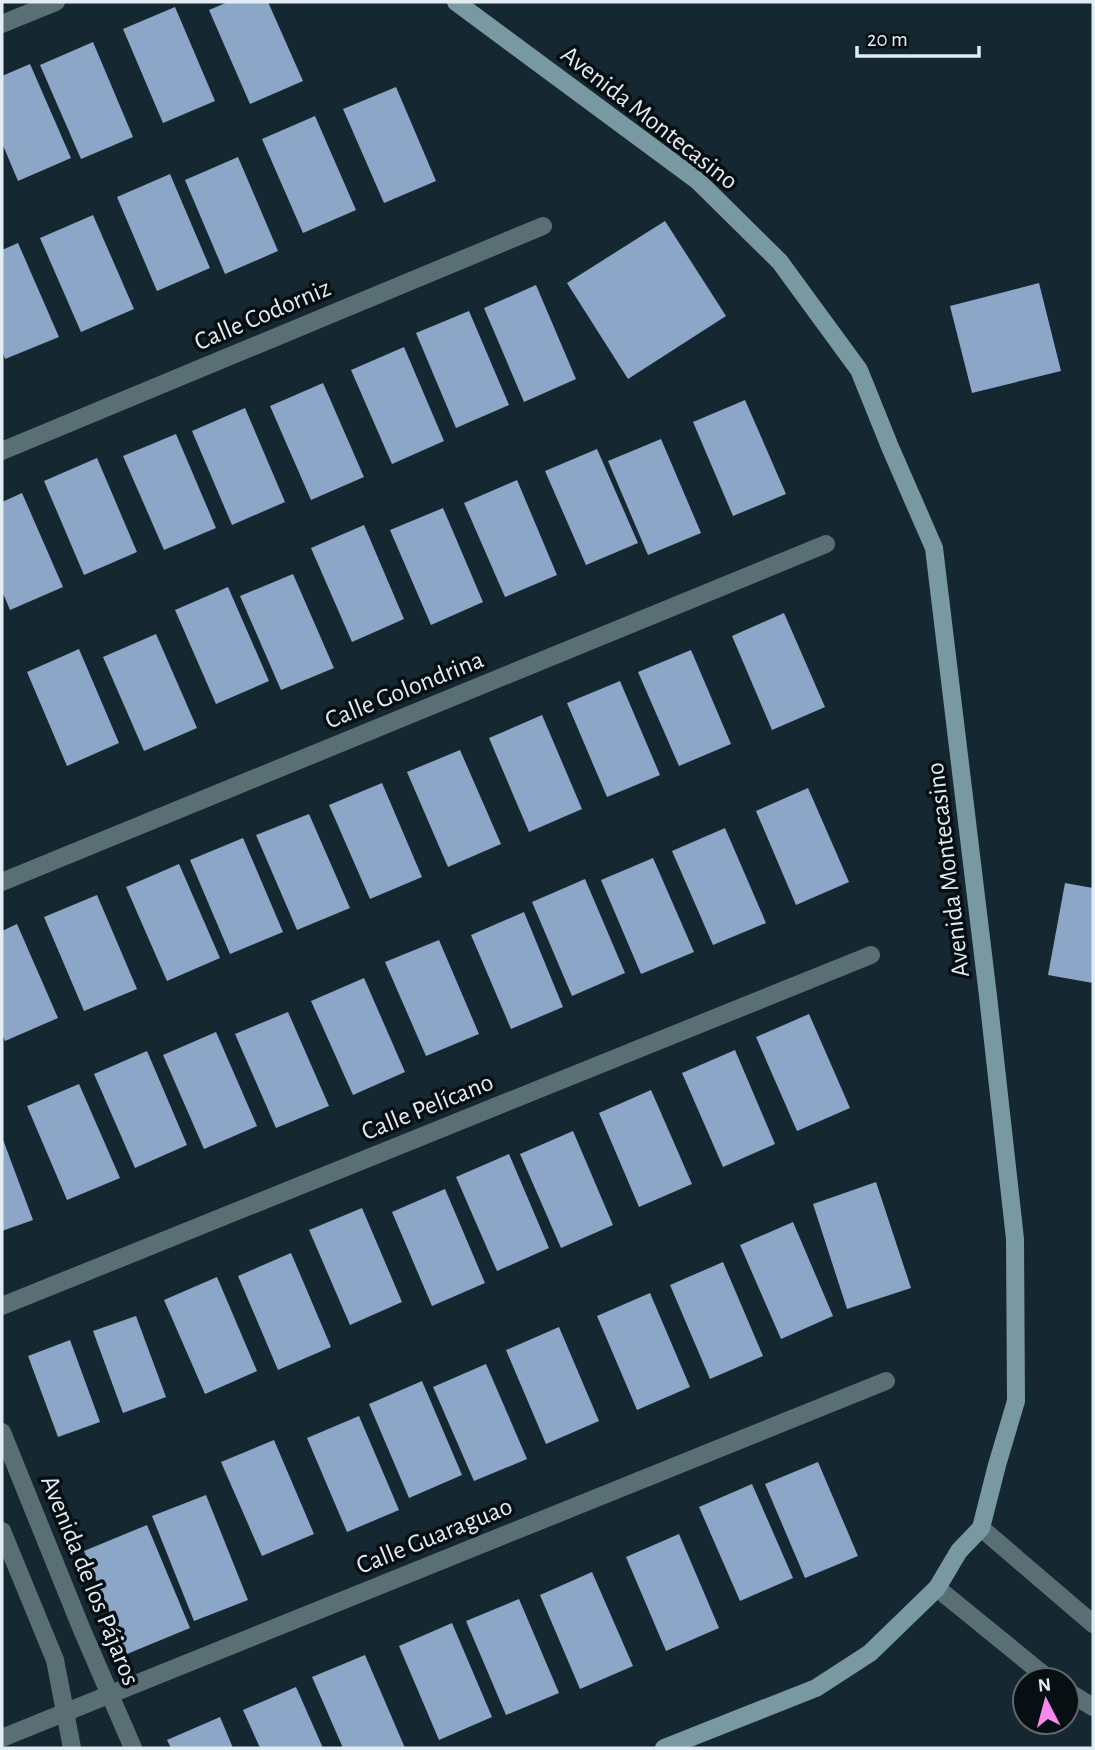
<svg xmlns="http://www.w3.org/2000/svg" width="1095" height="1750" viewBox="0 0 1095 1750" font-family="'Alegreya Sans',sans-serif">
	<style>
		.building { fill: #8ca6c8 }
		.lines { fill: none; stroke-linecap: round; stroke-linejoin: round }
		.street { stroke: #5a6f74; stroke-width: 18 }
		.secondary { stroke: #7899a2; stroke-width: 18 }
		.labels { text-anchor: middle; stroke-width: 7; stroke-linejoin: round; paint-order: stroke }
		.street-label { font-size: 26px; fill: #e1ecf3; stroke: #070f13 }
	</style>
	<rect width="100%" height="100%" fill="#152731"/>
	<g class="building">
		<polygon points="228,2 268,2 303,81 250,104 209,10"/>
		<polygon points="175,7 215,101 163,123 123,29"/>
		<polygon points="93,42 133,137 81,159 40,65"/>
		<polygon points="30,64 71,158 18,181 2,143 2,76"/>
		<polygon points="396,87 436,181 384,203 343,109"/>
		<polygon points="315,116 356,210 303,233 262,139"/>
		<polygon points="238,157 278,251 225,274 185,180"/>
		<polygon points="170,174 210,268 157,291 117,197"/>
		<polygon points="93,215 134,309 81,332 40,238"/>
		<polygon points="665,221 726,316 628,379 567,283"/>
		<polygon points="18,243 59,337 5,359 2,350 2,250"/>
		<polygon points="1039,283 1061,371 972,393 950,306"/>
		<polygon points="536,285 576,379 524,402 484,308"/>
		<polygon points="469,311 509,405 456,428 416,333"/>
		<polygon points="404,347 444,441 392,464 351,370"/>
		<polygon points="323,383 364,477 311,500 270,406"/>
		<polygon points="745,400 786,494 733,516 693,422"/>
		<polygon points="245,408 285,502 232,525 192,431"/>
		<polygon points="176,434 216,528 164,550 123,456"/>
		<polygon points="661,439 701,533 648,555 608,461"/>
		<polygon points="597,449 638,543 586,565 545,471"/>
		<polygon points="97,458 137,552 84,575 44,481"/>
		<polygon points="517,480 557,575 505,597 464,503"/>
		<polygon points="22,493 63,587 10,610 2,591 2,502"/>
		<polygon points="443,508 483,602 431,625 390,530"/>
		<polygon points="364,525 404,619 352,642 311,548"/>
		<polygon points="293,574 334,668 281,690 240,596"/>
		<polygon points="228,587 269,681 216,704 175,610"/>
		<polygon points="784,613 825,707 772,730 732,636"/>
		<polygon points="156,634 197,728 144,751 103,657"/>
		<polygon points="79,649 119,743 67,766 27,672"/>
		<polygon points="691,650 731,744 679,766 638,672"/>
		<polygon points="620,681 660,775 607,797 567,703"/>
		<polygon points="542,715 582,809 529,832 489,738"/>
		<polygon points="460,750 501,844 448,867 407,772"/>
		<polygon points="382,783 422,877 370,899 329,805"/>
		<polygon points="808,788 849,882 796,905 756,811"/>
		<polygon points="309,814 350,908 297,930 256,835"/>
		<polygon points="725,828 766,923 713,945 672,851"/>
		<polygon points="243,838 283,932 230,954 190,860"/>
		<polygon points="653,858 694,952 641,974 601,880"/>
		<polygon points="179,864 220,958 167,981 126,887"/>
		<polygon points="585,879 625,973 572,996 532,902"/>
		<polygon points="1065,883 1093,888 1093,983 1048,975"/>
		<polygon points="97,895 137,989 84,1011 44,917"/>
		<polygon points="524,912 563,1007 511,1029 471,935"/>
		<polygon points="17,924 58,1018 5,1041 2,1034 2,931"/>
		<polygon points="439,940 479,1034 426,1056 385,962"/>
		<polygon points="364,978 405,1072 353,1095 311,1001"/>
		<polygon points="288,1012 329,1106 276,1128 235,1034"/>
		<polygon points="809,1014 850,1108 797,1131 756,1037"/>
		<polygon points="216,1032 257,1126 204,1149 163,1055"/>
		<polygon points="735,1050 775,1144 723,1167 682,1073"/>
		<polygon points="147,1051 187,1145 135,1168 94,1074"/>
		<polygon points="79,1084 120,1178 67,1200 27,1106"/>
		<polygon points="651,1090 692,1184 639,1207 599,1113"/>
		<polygon points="573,1131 613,1225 561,1248 520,1154"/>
		<polygon points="2,1137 33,1220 2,1231"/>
		<polygon points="509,1154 549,1248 497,1271 456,1177"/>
		<polygon points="876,1182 911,1288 847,1309 813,1204"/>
		<polygon points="445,1189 485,1283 432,1306 392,1212"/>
		<polygon points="362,1208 402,1302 350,1325 309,1230"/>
		<polygon points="793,1222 833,1316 781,1339 740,1245"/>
		<polygon points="291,1253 331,1347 278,1370 238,1276"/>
		<polygon points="723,1262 763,1356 710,1379 670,1285"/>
		<polygon points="217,1277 257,1371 205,1394 164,1300"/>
		<polygon points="650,1293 690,1387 637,1410 597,1316"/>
		<polygon points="136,1316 166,1397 123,1413 93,1331"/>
		<polygon points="559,1327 599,1421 546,1444 506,1350"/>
		<polygon points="70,1340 100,1422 58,1437 28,1356"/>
		<polygon points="486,1364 527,1459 474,1481 433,1387"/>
		<polygon points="422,1381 462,1475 409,1498 369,1404"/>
		<polygon points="359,1416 399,1510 347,1532 307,1438"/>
		<polygon points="274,1440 314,1534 262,1556 221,1462"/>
		<polygon points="818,1462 858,1556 805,1578 765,1484"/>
		<polygon points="752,1484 793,1578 740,1601 699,1507"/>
		<polygon points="206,1495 248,1600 194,1621 152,1516"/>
		<polygon points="147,1525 190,1628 127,1654 84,1551"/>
		<polygon points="679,1534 719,1628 666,1651 626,1557"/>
		<polygon points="592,1572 633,1666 580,1689 540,1595"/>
		<polygon points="519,1599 559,1693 506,1715 466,1621"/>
		<polygon points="452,1623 492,1717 439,1740 399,1646"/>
		<polygon points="365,1655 405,1748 343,1748 312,1677"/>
		<polygon points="296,1687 323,1748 260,1748 243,1710"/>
		<polygon points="220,1717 233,1748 171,1748 167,1740"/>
	</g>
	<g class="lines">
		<g class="street">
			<polyline points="2,24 56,2"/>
			<polyline points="2,451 543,226"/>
			<polyline points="2,882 826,544"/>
			<polyline points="2,1306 871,955"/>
			<polyline points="2,1432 82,1630 133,1748"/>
			<polyline points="981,1528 1093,1624"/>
			<polyline points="2,1531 55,1660 72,1748"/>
			<polyline points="937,1588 1050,1680"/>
			<polyline points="1067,1691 1093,1707"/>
			<polyline points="2,1738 886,1381"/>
		</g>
		<polyline class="secondary" points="456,2 698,181 780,262 859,370 890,447 934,548 988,996 1015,1239 1016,1401 997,1465 981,1528 959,1551 937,1588 870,1653 816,1688 664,1748"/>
	</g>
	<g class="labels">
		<g class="street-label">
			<text transform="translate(650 117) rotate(38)" y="9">Avenida Montecasino</text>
			<text transform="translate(262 314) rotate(-23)" y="9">Calle Codorniz</text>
			<text transform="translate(404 689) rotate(-22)" y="9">Calle Golondrina</text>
			<text transform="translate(947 870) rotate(-97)" y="9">Avenida Montecasino</text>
			<text transform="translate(427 1106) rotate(-22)" y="9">Calle Pelícano</text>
			<text transform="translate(434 1535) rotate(-22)" y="9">Calle Guaraguao</text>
			<text transform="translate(91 1580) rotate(68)" y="9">Avenida de los Pájaros</text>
		</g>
	</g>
	<rect width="1095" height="1750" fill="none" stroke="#e1ecf3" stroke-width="7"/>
	<g transform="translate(1046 1701) rotate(354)"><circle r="33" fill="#070f13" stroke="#5e676d" stroke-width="2"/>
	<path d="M0-5L12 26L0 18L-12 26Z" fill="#f788ec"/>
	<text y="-10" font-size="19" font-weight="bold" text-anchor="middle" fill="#e1ecf3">N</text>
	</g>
	<path d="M857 46v10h122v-10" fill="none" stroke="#e1ecf3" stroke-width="3.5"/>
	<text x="867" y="46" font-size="21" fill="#e1ecf3" stroke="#070f13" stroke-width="5" paint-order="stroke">20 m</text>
</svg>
